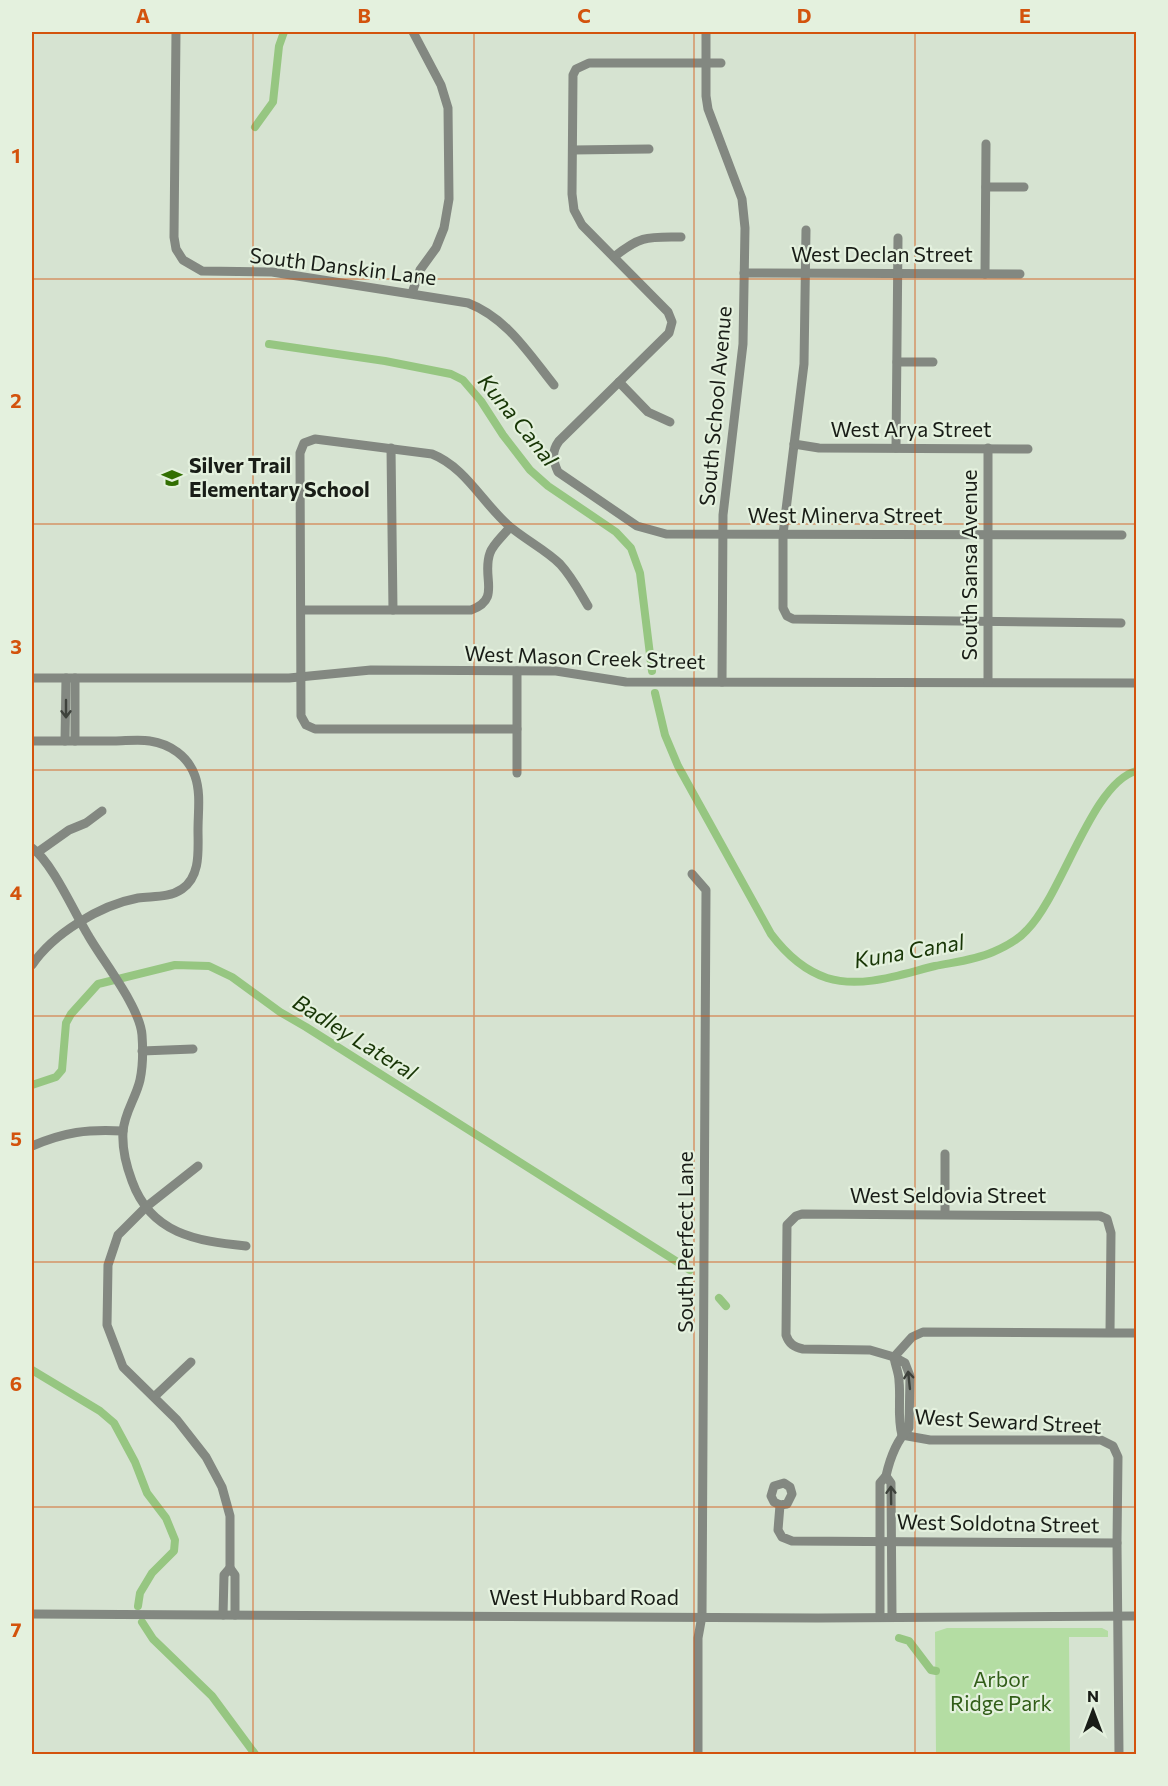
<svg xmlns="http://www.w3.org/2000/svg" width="1168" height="1786" viewBox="0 0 1168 1786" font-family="Commissioner,sans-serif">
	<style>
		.green { fill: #b4dda3 }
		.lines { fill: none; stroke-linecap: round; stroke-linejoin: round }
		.canal { stroke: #96c681; stroke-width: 8 }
		.minor { stroke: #838881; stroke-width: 9 }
		.oneway { stroke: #3e423c }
		.grid { fill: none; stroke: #d3530d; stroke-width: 1.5; stroke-opacity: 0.55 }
		.labels { text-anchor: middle; stroke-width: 4.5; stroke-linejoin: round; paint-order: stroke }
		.street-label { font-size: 21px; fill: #191d17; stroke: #e4f1de }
		.poi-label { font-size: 21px; font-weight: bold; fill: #191d17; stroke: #e4f1de; text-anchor: start }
		.park-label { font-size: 21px; fill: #315d18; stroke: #e4f1de }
		.water-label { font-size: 22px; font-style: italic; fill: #173505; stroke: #e4f1de }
		.neatline { fill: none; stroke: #d3530d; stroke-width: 2 }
		.grid-label { font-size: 20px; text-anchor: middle; font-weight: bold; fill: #d3530d }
	</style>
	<rect width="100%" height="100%" fill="#d6e3d1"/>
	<polygon class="green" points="947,1628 1102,1628 1108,1631 1108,1637 1069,1637 1070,1754 936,1754 935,1632"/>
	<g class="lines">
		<g class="canal">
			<polyline points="255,127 273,102 279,46 284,32"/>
			<polyline points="269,344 385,361 451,374 463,380 481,401 503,435 530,470 548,486 616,532 631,548 640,573 652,671"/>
			<path d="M655 693 665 735 678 766 771 934C786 954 803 970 827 978 862 989 902 974 935 966 955 962 975 960 993 952 1005 947 1018 940 1027 930 1062 895 1092 783 1136 771"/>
			<polyline points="32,1085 56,1077 62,1070 66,1023 71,1014 98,984 175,965 209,966 232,977 280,1012 306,1027 690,1270"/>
			<polyline points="719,1298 726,1306"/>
			<polyline points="32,1370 100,1411 114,1423 135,1462 147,1493 166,1518 175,1540 174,1551 152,1573 140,1593 138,1606"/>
			<polyline points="142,1622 153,1639 212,1696 255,1754"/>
			<polyline points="899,1638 909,1641 931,1670 936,1671"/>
		</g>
		<g class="minor">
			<path d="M176 32 174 237 176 249 183 260 202 271 272 272 468 303C507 318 529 354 554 385"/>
			<polyline points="706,32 706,96 708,109 742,199 745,228 743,344 723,515 722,682"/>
			<path d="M721 63H589L576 69 573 75 572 194 574 210 582 225 668 312 672 322 669 333 559 441C551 452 553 461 558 472L637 526 666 534 1122 535"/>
			<polyline points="573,150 649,149"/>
			<polyline points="986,187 1024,187"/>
			<polyline points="806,230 804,364 783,534 783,608 787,616 793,619 1121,623"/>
			<path d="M614 257C641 235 648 237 681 237"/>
			<polyline points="744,273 1020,274"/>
			<polyline points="985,274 986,144"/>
			<polyline points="412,293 420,270 436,248 444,228 449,199 448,108 441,85 413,32"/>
			<polyline points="897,362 933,362"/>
			<polyline points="619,382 648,412 670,422"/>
			<polyline points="794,444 819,448 1028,449"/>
			<polyline points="391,448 393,610"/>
			<polyline points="896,448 898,238"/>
			<path d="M302 610H471C502 599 481 577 490 553 493 544 504 535 510 527"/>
			<polyline points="517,671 517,773"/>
			<polyline points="32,678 289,678 371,670 556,671 626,682 1136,683"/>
			<polyline points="75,678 75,741"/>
			<polyline points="988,682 988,448"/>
			<path d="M517 729H315L306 725 301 716 300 453 304 443 315 439 432 454C465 467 482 502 508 525 524 539 546 550 560 564 572 577 579 591 588 606"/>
			<path d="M32 741C59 741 86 741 114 741 125 741 139 739 150 741 170 744 188 756 195 776 201 793 198 812 198 830 198 850 201 876 182 889 169 898 153 896 138 898 100 905 53 934 32 965"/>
			<polyline points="65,741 66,678"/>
			<path d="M32 848C52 862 74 912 88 935 102 960 140 1007 142 1035 143 1049 143 1066 140 1080 136 1098 124 1113 123 1132 122 1148 126 1165 132 1181 151 1234 196 1241 246 1246"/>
			<polyline points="38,852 69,830 86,823 102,811"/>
			<polyline points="692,874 706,890 702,1616 698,1638 698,1754"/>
			<polyline points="142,1051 193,1049"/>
			<path d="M32 1146C65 1132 87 1129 123 1131"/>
			<polyline points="198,1166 146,1207 118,1235 108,1265 107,1325 123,1367 177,1420 206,1457 222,1487 230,1516 230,1568"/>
			<polyline points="945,1214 945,1154"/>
			<path d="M1110 1333 1111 1233 1107 1219 1100 1216 802 1214 796 1216 787 1225 786 1335C789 1344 794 1347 803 1349L870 1350 894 1357 912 1337 923 1332 1110 1333H1136"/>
			<polyline points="154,1397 191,1362"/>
			<polyline points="902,1435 930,1440 1101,1440 1113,1446 1118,1457 1117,1543 1119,1754"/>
			<path d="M886 1476C890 1458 896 1441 909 1428L910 1376 905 1363 894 1357C895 1365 899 1373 899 1381 901 1399 897 1417 902 1435"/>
			<polyline points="780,1505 787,1504 792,1494 790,1487 784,1483 774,1486 771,1496 774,1502 780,1505 778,1530 782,1537 792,1541 1117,1543"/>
			<polyline points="32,1614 818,1618 1136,1616"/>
			<polyline points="223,1615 224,1575 230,1568 235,1575 235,1615"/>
			<polyline points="880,1617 880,1483 886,1476 891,1483 892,1617"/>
		</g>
	</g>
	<defs><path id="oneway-shaft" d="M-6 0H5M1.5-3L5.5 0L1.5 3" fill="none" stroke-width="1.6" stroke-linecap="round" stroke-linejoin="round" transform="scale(1.5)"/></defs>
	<g class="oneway">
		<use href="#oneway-shaft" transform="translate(66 709) rotate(90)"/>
		<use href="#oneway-shaft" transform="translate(909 1380) rotate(-96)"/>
		<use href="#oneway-shaft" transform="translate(891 1495) rotate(-91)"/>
	</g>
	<path class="grid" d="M253 32V1754M474 32V1754M694 32V1754M915 32V1754M32 279H1136M32 524H1136M32 770H1136M32 1016H1136M32 1262H1136M32 1507H1136"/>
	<defs>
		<g id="school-bare" transform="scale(1.62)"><path d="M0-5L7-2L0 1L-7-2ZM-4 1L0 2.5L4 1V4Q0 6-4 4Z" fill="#326f02" stroke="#e4f1de" stroke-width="2.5" paint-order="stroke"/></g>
	</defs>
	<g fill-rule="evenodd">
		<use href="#school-bare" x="172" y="478"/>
	</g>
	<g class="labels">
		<g class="street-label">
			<text x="882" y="262">West Declan Street</text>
			<text transform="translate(343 267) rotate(7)" y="7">South Danskin Lane</text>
			<text transform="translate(716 406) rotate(-85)" y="7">South School Avenue</text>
			<text x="911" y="437">West Arya Street</text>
			<text x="845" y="523">West Minerva Street</text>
			<text transform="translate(970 565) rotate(-90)" y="7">South Sansa Avenue</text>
			<text transform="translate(585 658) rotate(2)" y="7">West Mason Creek Street</text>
			<text x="948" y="1203">West Seldovia Street</text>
			<text transform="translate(686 1242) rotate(-90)" y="7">South Perfect Lane</text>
			<text transform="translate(1008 1422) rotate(3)" y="7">West Seward Street</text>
			<text transform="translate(998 1524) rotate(1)" y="7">West Soldotna Street</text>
			<text x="584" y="1605">West Hubbard Road</text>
		</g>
		<g class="poi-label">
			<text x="189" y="473">Silver Trail<tspan x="189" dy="24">Elementary School</tspan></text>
		</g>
		<g class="park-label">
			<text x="1001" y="1687">Arbor<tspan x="1001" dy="24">Ridge Park</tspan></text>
		</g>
		<g class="water-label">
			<text transform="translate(518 420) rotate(51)" y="8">Kuna Canal</text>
			<text transform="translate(909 951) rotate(-10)" y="8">Kuna Canal</text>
			<text transform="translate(355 1037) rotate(32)" y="8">Badley Lateral</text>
		</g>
	</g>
	<rect width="1168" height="1786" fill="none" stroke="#e4f1de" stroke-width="66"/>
	<g transform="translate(1093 1711)" stroke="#e4f1de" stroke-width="4.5" paint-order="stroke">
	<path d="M0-4.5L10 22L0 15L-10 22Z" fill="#191d17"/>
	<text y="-9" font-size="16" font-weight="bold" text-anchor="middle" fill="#191d17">N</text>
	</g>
	<rect x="33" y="33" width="1102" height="1720" class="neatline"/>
	<g class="grid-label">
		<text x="143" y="23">A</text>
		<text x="364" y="23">B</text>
		<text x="584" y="23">C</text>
		<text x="804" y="23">D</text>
		<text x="1025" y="23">E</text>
		<text x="16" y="163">1</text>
		<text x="16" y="408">2</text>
		<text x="16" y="654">3</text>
		<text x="16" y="900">4</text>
		<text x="16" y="1146">5</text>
		<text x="16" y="1391">6</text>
		<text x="16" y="1637">7</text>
	</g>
</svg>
